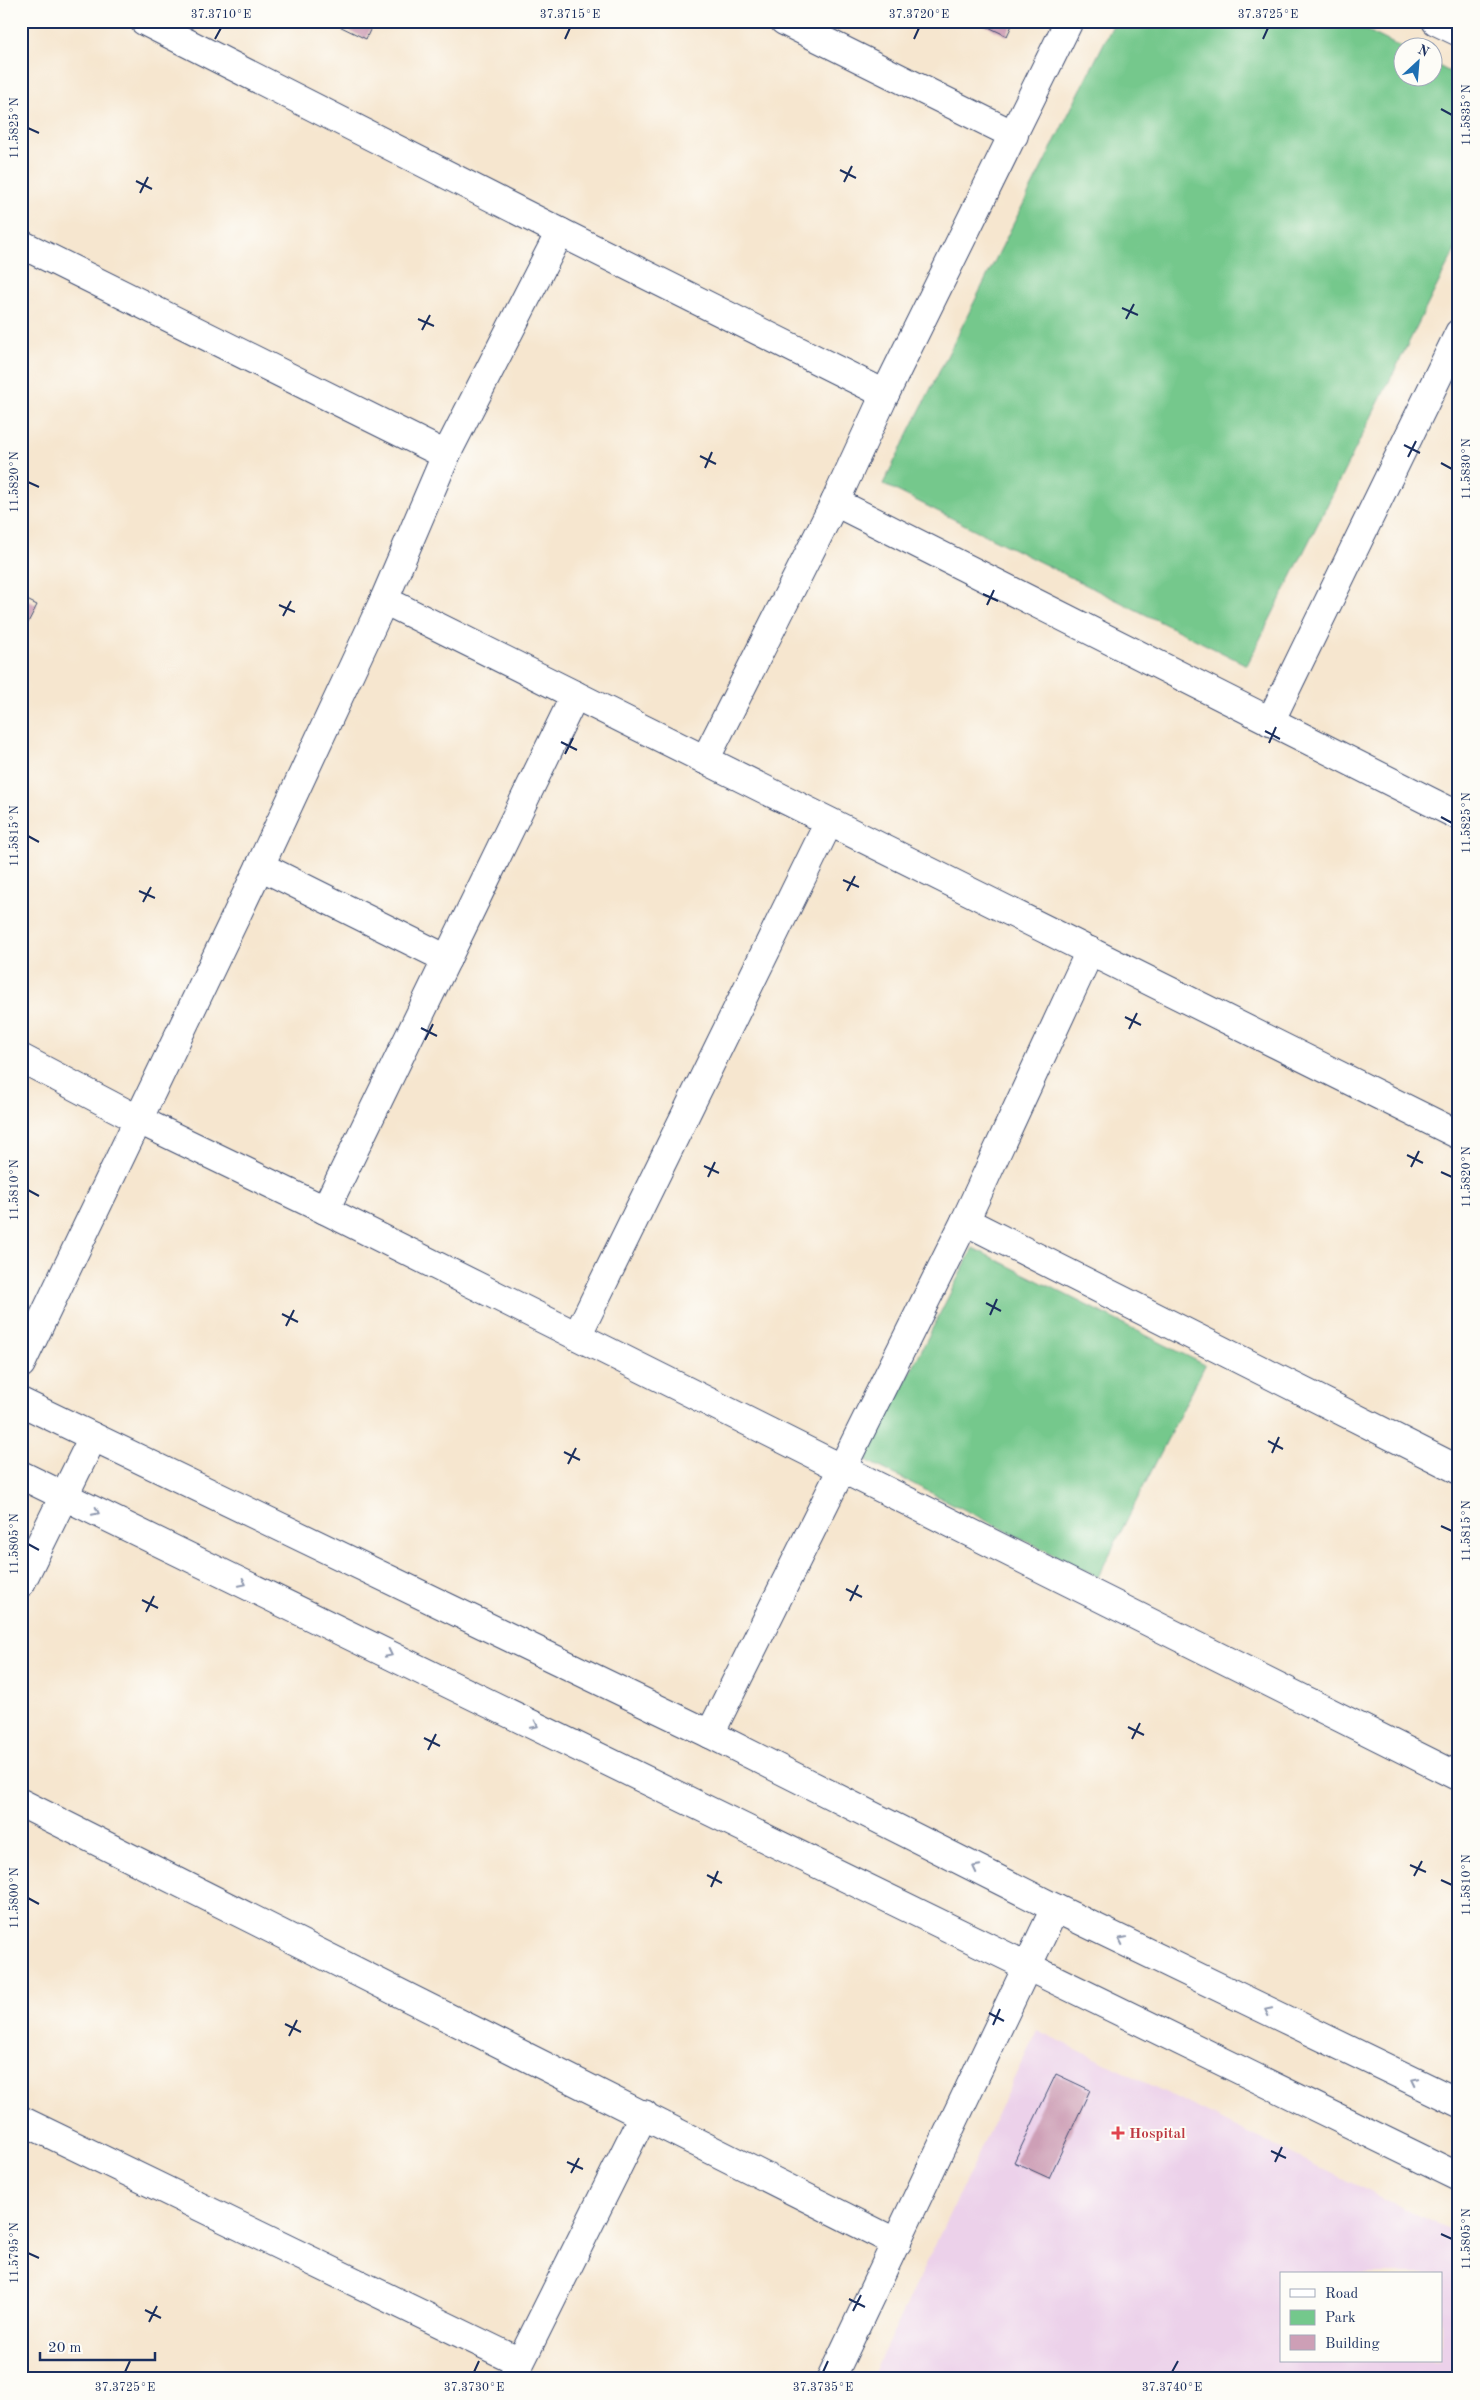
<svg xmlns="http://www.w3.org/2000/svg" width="1480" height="2400" viewBox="0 0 1480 2400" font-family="'Old Standard TT',serif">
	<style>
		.built { fill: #ecd1ea; fill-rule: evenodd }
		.green { fill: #74c88c; stroke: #487c75 }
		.building { fill: #cd9fb6 }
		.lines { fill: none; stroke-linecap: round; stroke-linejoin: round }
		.street-casing { stroke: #3c4a6f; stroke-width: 30 }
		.secondary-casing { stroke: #3c4a6f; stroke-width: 30 }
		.street { stroke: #fff; stroke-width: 28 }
		.secondary { stroke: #fff; stroke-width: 28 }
		.oneway { stroke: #8d97ae }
		.ticks { fill: none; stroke: #1b2f5e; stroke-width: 2 }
		.health-dot { fill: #e0444e; stroke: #fdfcf7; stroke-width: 2 }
		.labels { text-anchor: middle; stroke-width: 4; stroke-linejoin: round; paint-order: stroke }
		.health-label { font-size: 15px; font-weight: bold; fill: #be3a42; stroke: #fdfcf7; text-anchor: start }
		.neatline { fill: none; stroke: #1b2f5e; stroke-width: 2 }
		.ticks-label { font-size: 12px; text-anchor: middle; fill: #1b2f5e }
	</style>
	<rect width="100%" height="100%" fill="#fdfcf7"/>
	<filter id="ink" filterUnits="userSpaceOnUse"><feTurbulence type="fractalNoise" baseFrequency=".02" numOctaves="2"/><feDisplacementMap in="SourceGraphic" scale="10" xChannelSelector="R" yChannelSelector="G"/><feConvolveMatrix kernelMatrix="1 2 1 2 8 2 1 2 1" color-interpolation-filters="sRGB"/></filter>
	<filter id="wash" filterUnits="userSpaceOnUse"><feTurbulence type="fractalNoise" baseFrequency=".0096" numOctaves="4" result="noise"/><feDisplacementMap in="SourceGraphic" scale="20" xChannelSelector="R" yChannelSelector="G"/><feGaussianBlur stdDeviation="1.12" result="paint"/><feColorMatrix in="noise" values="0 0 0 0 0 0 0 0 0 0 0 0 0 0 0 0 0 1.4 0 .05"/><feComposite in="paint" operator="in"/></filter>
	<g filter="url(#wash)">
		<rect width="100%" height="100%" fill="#f6e6cf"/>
		<path class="built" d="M1037 2030 1459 2235V2379H871ZM1281 2274H1441V2361H1281Z"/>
		<g class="green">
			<polygon points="1115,21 1348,21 1402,48 1402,78 1432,78 1433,63 1459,77 1459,242 1247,665 883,484"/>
			<polygon points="973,1248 1205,1365 1098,1577 866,1460"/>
		</g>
		<g id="blocks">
			<g class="building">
				<polygon points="329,21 374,21 366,39"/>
				<polygon points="976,21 1014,21 1007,36"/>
				<polygon points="21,597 37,605 21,636"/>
				<polygon points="1056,2074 1090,2090 1049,2178 1014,2162"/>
			</g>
		</g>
	</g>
	<g filter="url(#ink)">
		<use href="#blocks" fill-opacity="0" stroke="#3c4a6f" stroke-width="1"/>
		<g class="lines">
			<g class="street-casing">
				<g id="street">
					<polyline points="144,21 560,232 885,394"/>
					<polyline points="784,21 1014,135"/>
					<polyline points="1436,21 1459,32"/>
					<polyline points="21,244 446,455"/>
					<polyline points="835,502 1459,816"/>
					<polyline points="384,600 1459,1135"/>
					<polyline points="1270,722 1459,333"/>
					<polyline points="705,760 835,502 885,394 1069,21"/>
					<polyline points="260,866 447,959"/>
					<polyline points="21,1058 139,1120 325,1210 1459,1777"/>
					<polyline points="325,1210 575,695"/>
					<polyline points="965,1221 1459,1470"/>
					<polyline points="577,1336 829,822"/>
					<polyline points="21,1364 260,866 384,600 446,455 560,232"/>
					<polyline points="21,1583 93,1437"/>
					<polyline points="710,1734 965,1221 1090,951"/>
					<polyline points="21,1803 897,2243"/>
					<polyline points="21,2120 520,2362"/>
					<polyline points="512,2379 644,2114"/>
					<polyline points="831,2379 1055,1908"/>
				</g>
			</g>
			<g class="secondary-casing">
				<g id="secondary">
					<polyline points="21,1402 710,1734 1055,1908 1459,2103"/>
					<polyline points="21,1475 1459,2177"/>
				</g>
			</g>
			<use href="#street" class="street"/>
			<use href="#secondary" class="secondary"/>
		</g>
		<defs><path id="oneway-chevron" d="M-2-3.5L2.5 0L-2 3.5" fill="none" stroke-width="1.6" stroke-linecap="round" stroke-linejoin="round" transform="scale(1.25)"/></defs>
		<g class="oneway">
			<use href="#oneway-chevron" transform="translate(96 1512) rotate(26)"/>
			<use href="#oneway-chevron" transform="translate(243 1583) rotate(26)"/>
			<use href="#oneway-chevron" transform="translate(389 1654) rotate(26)"/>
			<use href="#oneway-chevron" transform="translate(535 1725) rotate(26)"/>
			<use href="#oneway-chevron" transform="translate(976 1868) rotate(-153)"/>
			<use href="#oneway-chevron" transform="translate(1122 1940) rotate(-154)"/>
			<use href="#oneway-chevron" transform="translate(1268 2011) rotate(-154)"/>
			<use href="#oneway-chevron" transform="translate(1415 2081) rotate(-154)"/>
		</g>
	</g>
	<path class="ticks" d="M215 39 221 28M565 39 570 28M914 39 919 28M1263 39 1268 28M1441 109 1452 115M28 128 39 133M840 170 856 178M136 181 152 189M844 182 852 166M140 193 148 177M1122 308 1138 315M418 319 434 326M1126 319 1134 304M422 330 430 315M1404 445 1420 453M700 456 716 464M1408 457 1416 441M1441 463 1452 469M705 468 712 452M28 482 39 487M983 594 998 601M279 605 295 612M987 605 994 590M283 616 291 601M1265 731 1280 739M561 742 577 750M1269 743 1276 727M565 754 573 738M1441 817 1452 823M28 836 39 842M843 880 859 887M139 891 155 898M847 891 855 876M143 902 151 887M1125 1017 1141 1025M421 1028 437 1036M1129 1029 1137 1013M425 1040 433 1024M1407 1155 1423 1163M704 1166 719 1173M1411 1167 1419 1151M1441 1172 1452 1177M708 1177 715 1162M28 1190 39 1196M986 1303 1001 1311M282 1314 298 1322M990 1315 997 1299M286 1326 294 1310M1268 1441 1283 1449M564 1452 580 1460M1272 1453 1279 1437M568 1464 576 1448M1441 1526 1452 1531M28 1544 39 1550M846 1589 862 1597M142 1600 158 1608M850 1601 858 1585M146 1612 154 1596M1128 1727 1144 1735M424 1738 440 1746M1132 1739 1140 1723M428 1750 436 1734M1410 1865 1426 1872M707 1875 722 1883M1414 1876 1422 1861M1441 1880 1452 1885M711 1887 718 1871M28 1898 39 1904M989 2013 1004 2021M285 2024 301 2032M993 2025 1000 2009M289 2036 297 2020M1271 2151 1286 2158M567 2162 583 2169M1275 2162 1282 2147M571 2173 579 2158M1441 2234 1452 2239M28 2253 39 2258M849 2299 865 2307M145 2310 161 2318M853 2311 861 2295M149 2322 157 2306M125 2372 130 2361M474 2372 479 2361M823 2372 828 2361M1172 2372 1178 2361"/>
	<path class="health-dot" d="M1115.5 2125.5h5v5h5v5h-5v5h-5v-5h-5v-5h5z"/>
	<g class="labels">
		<g class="health-label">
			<text x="1129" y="2138">Hospital</text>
		</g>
	</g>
	<rect width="1480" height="2400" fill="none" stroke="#fdfcf7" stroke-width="55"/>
	<rect x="1280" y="2272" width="162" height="90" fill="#fdfcf7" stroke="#a3aaba"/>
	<rect x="1290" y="2289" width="25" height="8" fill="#ffffff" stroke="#a3aaba"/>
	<text x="1325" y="2298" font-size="15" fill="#1b2f5e">Road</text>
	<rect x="1290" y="2310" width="25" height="15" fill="#74c88c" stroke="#a3aaba"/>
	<text x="1325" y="2322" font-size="15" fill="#1b2f5e">Park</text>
	<rect x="1290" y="2335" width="25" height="15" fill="#cd9fb6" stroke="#a3aaba"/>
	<text x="1325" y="2348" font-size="15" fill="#1b2f5e">Building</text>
	<g transform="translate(1418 62) rotate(26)"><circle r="24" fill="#fdfcf7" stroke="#a3aaba"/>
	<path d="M0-4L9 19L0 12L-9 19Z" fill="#1f6fb2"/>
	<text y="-8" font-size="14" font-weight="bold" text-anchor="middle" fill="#1b2f5e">N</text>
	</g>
	<path d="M40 2352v8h115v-8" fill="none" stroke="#1b2f5e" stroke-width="2.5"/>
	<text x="48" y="2352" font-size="15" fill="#1b2f5e" stroke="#fdfcf7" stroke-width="4" paint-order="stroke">20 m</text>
	<rect x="28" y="28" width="1424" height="2344" class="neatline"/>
	<g class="ticks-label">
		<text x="221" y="18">37.3710°E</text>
		<text x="570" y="18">37.3715°E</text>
		<text x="919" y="18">37.3720°E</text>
		<text x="1268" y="18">37.3725°E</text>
		<text transform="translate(1466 115) rotate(-90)" y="4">11.5835°N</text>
		<text transform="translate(14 128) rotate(-90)" y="4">11.5825°N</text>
		<text transform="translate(1466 469) rotate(-90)" y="4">11.5830°N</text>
		<text transform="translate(14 482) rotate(-90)" y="4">11.5820°N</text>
		<text transform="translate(1466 823) rotate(-90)" y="4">11.5825°N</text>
		<text transform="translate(14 836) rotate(-90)" y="4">11.5815°N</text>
		<text transform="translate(1466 1177) rotate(-90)" y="4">11.5820°N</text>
		<text transform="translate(14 1190) rotate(-90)" y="4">11.5810°N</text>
		<text transform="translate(1466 1531) rotate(-90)" y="4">11.5815°N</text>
		<text transform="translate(14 1544) rotate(-90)" y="4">11.5805°N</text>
		<text transform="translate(1466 1885) rotate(-90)" y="4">11.5810°N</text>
		<text transform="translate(14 1898) rotate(-90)" y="4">11.5800°N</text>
		<text transform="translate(1466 2239) rotate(-90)" y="4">11.5805°N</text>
		<text transform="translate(14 2253) rotate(-90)" y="4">11.5795°N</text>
		<text x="125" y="2391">37.3725°E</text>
		<text x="474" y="2391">37.3730°E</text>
		<text x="823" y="2391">37.3735°E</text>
		<text x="1172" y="2391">37.3740°E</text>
	</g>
</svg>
